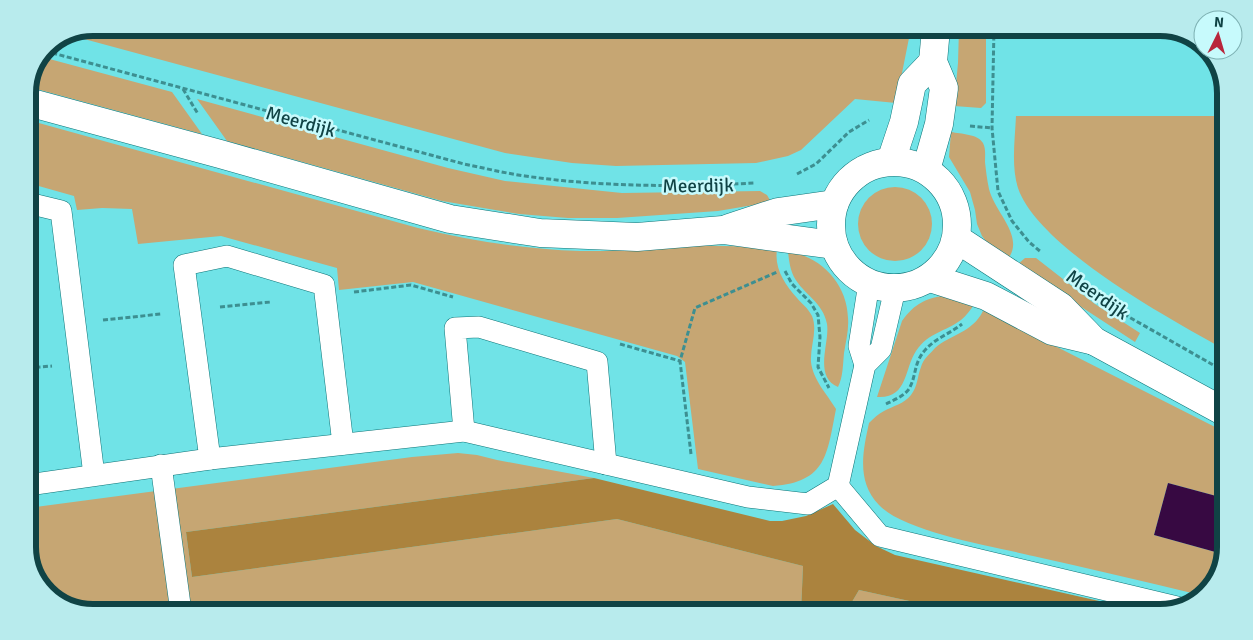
<svg xmlns="http://www.w3.org/2000/svg" width="1253" height="640" viewBox="0 0 1253 640" font-family="Signika,sans-serif">
	<style>
		.green { fill: #c6a673 }
		.forest { fill: #ab833e }
		.building { fill: #370942 }
		.lines { fill: none; stroke-linecap: round; stroke-linejoin: round }
		.lane-casing { stroke: #0d7477; stroke-width: 22 }
		.street-casing { stroke: #0d7477; stroke-width: 29 }
		.secondary-casing { stroke: #0d7477; stroke-width: 29 }
		.path { stroke: #3d8f91; stroke-width: 3; stroke-dasharray: 5 2.5; stroke-linecap: butt }
		.lane { stroke: #fff; stroke-width: 21 }
		.street { stroke: #fff; stroke-width: 28 }
		.secondary { stroke: #fff; stroke-width: 28 }
		.labels { text-anchor: middle; stroke-width: 5; stroke-linejoin: round; paint-order: stroke }
		.street-label { font-size: 19px; fill: #104345; stroke: #c7fafc }
		.rim { fill: none; stroke: #104345; stroke-width: 6 }
	</style>
	<rect width="100%" height="100%" fill="#70e3e7"/>
	<g class="green">
		<polygon points="93,28 911,28 896,103 855,99 801,150 788,156 756,163 616,166 572,163 505,153 73,36"/>
		<polygon points="959,28 986,28 986,103 981,108 954,106 958,63"/>
		<polygon points="42,57 172,92 202,134 29,87"/>
		<polygon points="197,99 448,168 505,181 622,193 760,191 767,195 771,202 718,211 617,218 568,218 519,214 442,201 227,141"/>
		<path d="M1016 116H1225L1222 348C1168 318 1038 247 1018 188 1011 166 1015 139 1016 116Z"/>
		<path d="M28 120 418 228C473 241 523 249 580 251 628 252 676 244 724 246 742 246 759 249 777 250 774 268 785 285 797 298 802 304 808 308 812 316 818 331 810 346 811 362 813 380 827 394 836 409 827 454 827 482 773 486L698 469 685 362 677 356 413 282 339 290 337 268 221 236 138 244 132 209 102 208 77 210 74 196 28 183Z"/>
		<path d="M951 132C961 134 978 134 983 143 986 149 985 156 985 162 986 171 987 180 989 189 995 213 1025 236 1008 259L989 245 982 236 977 224 975 210 970 192 949 157Z"/>
		<circle cx="895" cy="224" r="37"/>
		<path d="M788 251C821 257 847 283 848 318 849 329 846 341 844 353 843 363 843 378 838 387 813 376 830 343 827 324 823 302 804 295 794 277 790 269 789 261 788 251Z"/>
		<polygon points="1025,258 1036,258 1095,304 1140,333 1135,342 1017,265"/>
		<path d="M948 295 974 305C970 310 966 316 961 320 945 332 929 332 916 351 904 369 908 399 877 397L902 321C915 303 926 298 948 295Z"/>
		<path d="M983 311H986L1221 430 1220 497 1168 483 1154 535 1219 553 1210 585 1196 594C1142 581 1088 568 1033 556 996 547 904 532 879 505 856 481 863 451 869 423 874 418 878 414 884 411 893 406 904 404 911 395 918 386 917 377 921 367 923 359 930 354 935 348 951 334 972 333 983 311Z"/>
		<polygon points="458,453 477,455 497,460 594,478 186,532 192,577 617,519 803,566 801,612 93,612 64,606 39,584 28,552 28,508 412,457"/>
		<polygon points="859,590 955,611 955,612 846,612"/>
	</g>
	<polygon class="forest" points="594,478 770,521 782,521 806,516 833,504 855,530 876,546 895,555 1148,612 955,612 955,611 859,590 846,612 801,612 803,566 617,519 192,577 186,532"/>
	<polygon class="building" points="1168,483 1220,497 1219,553 1154,535"/>
	<g class="lines">
		<g class="lane-casing">
			<g id="lane">
				<polyline points="28,203 61,211 94,475"/>
				<polyline points="865,365 859,346 869,283"/>
				<polyline points="464,431 455,328 479,327 597,362 606,464"/>
				<polyline points="210,459 184,265 227,256 324,285 343,444"/>
				<polyline points="161,465 181,612"/>
				<polyline points="28,485 210,459 464,431 748,497 808,504 838,486 865,365 881,349 895,289"/>
				<polyline points="838,486 880,536 1177,607"/>
			</g>
		</g>
		<g class="street-casing">
			<g id="street">
				<polyline points="28,102 220,154 450,219 540,233 637,237 723,230 834,245"/>
				<polyline points="729,228 778,212 834,204"/>
			</g>
		</g>
		<g class="secondary-casing">
			<g id="secondary">
				<polyline points="891,161 904,122 912,84 933,62"/>
				<circle cx="894" cy="225" r="63"/>
				<polyline points="926,170 939,124 944,88 933,62 936,28"/>
				<polyline points="957,239 1061,307 1094,341 1221,410"/>
				<polyline points="930,278 986,296 1052,331 1094,341"/>
			</g>
		</g>
		<g class="path">
			<polyline points="994,28 992,128 998,191 1012,221 1029,242 1041,252"/>
			<path d="M45 51 464 164C484 168 504 173 525 176 601 187 678 187 755 183"/>
			<polyline points="183,89 198,114"/>
			<polyline points="970,126 992,128"/>
			<polyline points="797,174 816,164 849,132 869,120"/>
			<polyline points="785,271 792,284 811,303 818,315 820,337 818,367 829,388"/>
			<polyline points="354,292 411,285 453,297"/>
			<polyline points="1099,297 1129,317 1222,370"/>
			<polyline points="220,307 271,302"/>
			<polyline points="103,320 161,314"/>
			<polyline points="620,344 680,361"/>
			<polyline points="28,368 52,366"/>
			<path d="M886 404C894 400 904 396 909 389 917 375 913 363 926 349 936 338 951 333 962 324"/>
			<polyline points="691,454 680,361 695,308 777,272"/>
		</g>
		<use href="#lane" class="lane"/>
		<use href="#street" class="street"/>
		<use href="#secondary" class="secondary"/>
	</g>
	<g class="labels">
		<g class="street-label">
			<text transform="translate(301 121) rotate(15)" y="7">Meerdijk</text>
			<text transform="translate(698 185) rotate(-1)" y="7">Meerdijk</text>
			<text transform="translate(1098 294) rotate(35)" y="7">Meerdijk</text>
		</g>
	</g>
	<path d="M0 0H1253V640H0ZM93 36H1160A57 57 0 0 1 1217 93V547A57 57 0 0 1 1160 604H93A57 57 0 0 1 36 547V93A57 57 0 0 1 93 36Z" fill="#b8ebed" fill-rule="evenodd"/>
	<path class="rim" d="M93 36H1160A57 57 0 0 1 1217 93V547A57 57 0 0 1 1160 604H93A57 57 0 0 1 36 547V93A57 57 0 0 1 93 36Z"/>
	<g transform="translate(1218 35) rotate(5)"><circle r="24" fill="#c7fafc" stroke="#7eb1b3"/>
	<path d="M0-4L9 19L0 12L-9 19Z" fill="#b8263c"/>
	<text y="-8" font-size="14" font-weight="bold" text-anchor="middle" fill="#104345">N</text>
	</g>
</svg>
